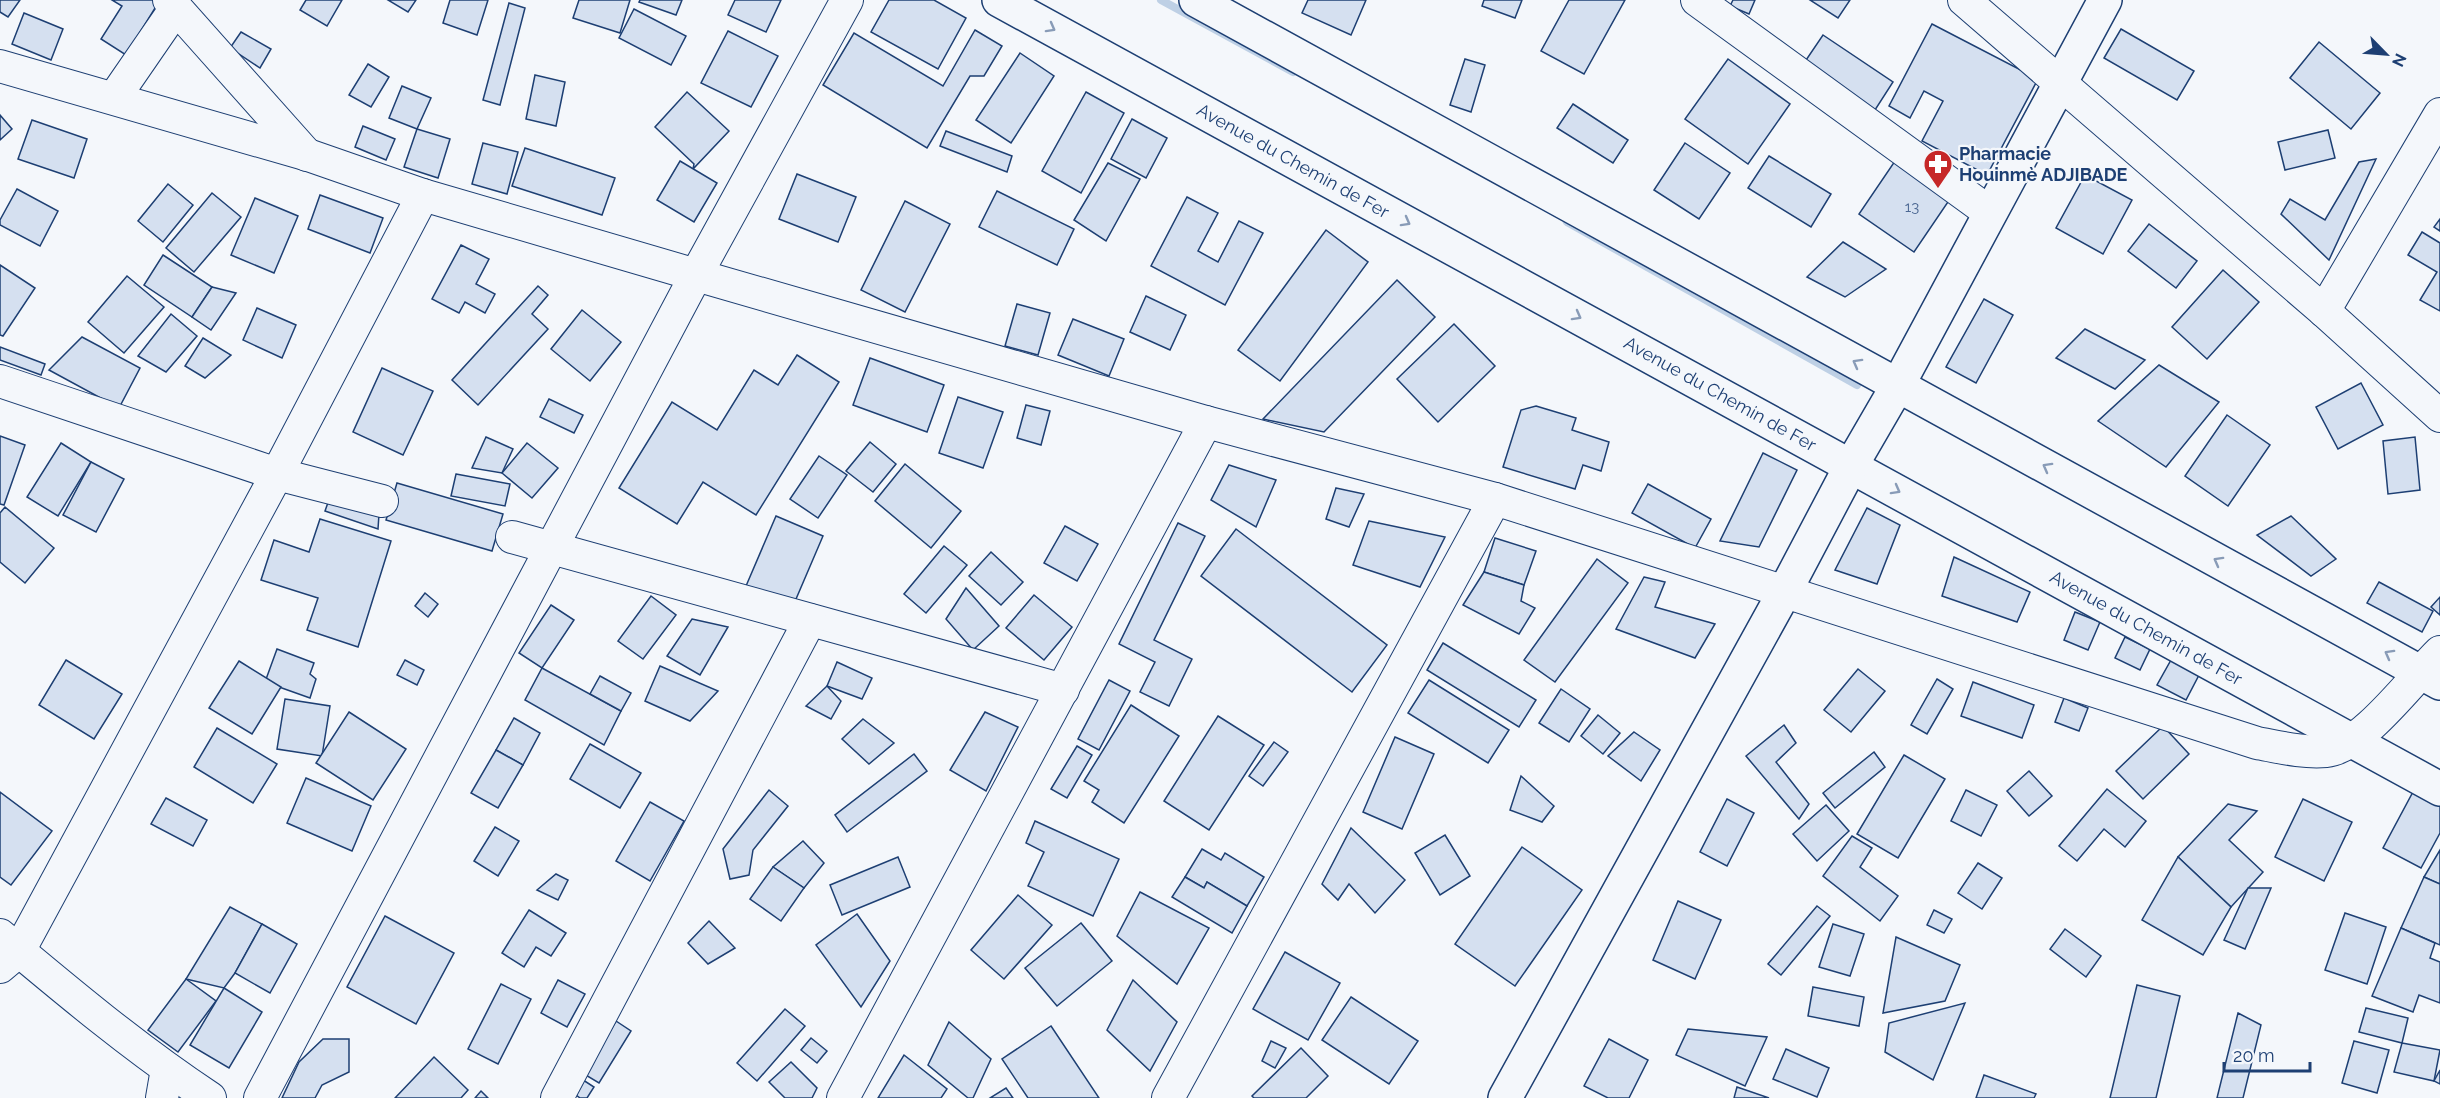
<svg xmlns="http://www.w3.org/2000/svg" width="2440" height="1098" viewBox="0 0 2440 1098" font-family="Raleway,sans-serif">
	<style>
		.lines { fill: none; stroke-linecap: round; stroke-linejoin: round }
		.stream { stroke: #bed0e5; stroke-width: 8 }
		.building { fill: #d5e0f0; stroke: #1d3f73; stroke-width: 1.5 }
		.minor-casing { stroke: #1d3f73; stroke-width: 34 }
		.major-casing { stroke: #1d3f73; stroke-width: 36 }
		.minor { stroke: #f4f7fb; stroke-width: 32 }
		.major { stroke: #f4f7fb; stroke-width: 33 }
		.oneway { stroke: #889bb7 }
		.labels { text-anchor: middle; stroke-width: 4.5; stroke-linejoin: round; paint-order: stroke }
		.number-label { font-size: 15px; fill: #4b6792 }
		.poi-label { font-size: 18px; font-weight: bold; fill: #1d3f73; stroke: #f4f7fb; text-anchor: start }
		.street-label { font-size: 18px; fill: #1d3f73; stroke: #f4f7fb }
	</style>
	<rect width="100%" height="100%" fill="#f4f7fb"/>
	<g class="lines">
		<g class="stream">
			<polyline points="1161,0 1293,72"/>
			<polyline points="1567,222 1857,385"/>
		</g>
	</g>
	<g class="building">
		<polygon points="0,0 20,0 8,17 0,12"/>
		<polygon points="112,0 160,0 126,55 101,39 122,6"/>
		<polygon points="306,0 342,0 327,26 300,10"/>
		<polygon points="388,0 416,0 408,12"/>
		<polygon points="450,0 488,0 477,35 443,23"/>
		<polygon points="579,0 630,0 620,33 573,18"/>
		<polygon points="640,0 682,0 676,15 639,2"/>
		<polygon points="735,0 781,0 766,32 728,15"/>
		<polygon points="889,0 934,0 966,18 938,69 871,32"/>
		<polygon points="1308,0 1366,0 1351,35 1302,13"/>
		<polygon points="1484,0 1522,0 1515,18 1482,6"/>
		<polygon points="1569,0 1625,0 1584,74 1541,51"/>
		<polygon points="1733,0 1755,0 1749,14 1730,6"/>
		<polygon points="1810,0 1850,0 1838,18"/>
		<polygon points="509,3 525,8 500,105 483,100"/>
		<polygon points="634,9 686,36 671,65 619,38"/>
		<polygon points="24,13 63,29 51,60 12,44"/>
		<polygon points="1932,24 2038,79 1987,175 1922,141 1943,101 1924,91 1910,118 1889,106"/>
		<polygon points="2121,29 2194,71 2177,100 2104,58"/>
		<polygon points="975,30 1002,46 984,76 970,76 927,148 823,85 854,33 943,86"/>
		<polygon points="728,31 778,56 751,107 701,83"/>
		<polygon points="241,32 271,49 260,68 230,48"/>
		<polygon points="1823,35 1893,82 1875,110 1804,63"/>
		<polygon points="2319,42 2380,93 2351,129 2290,78"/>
		<polygon points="1020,53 1054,76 1011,143 976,120"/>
		<polygon points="1465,59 1485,65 1471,112 1450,105"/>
		<polygon points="1728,59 1790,104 1748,164 1685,119"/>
		<polygon points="368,64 389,77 371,107 349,95"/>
		<polygon points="535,75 565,82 556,126 526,119"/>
		<polygon points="402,86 431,98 417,129 389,118"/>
		<polygon points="687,92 729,131 693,169 694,164 655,127"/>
		<polygon points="1086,92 1124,113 1081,193 1042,171"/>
		<polygon points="1573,104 1628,140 1613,163 1557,128"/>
		<polygon points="0,115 12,129 0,140"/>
		<polygon points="1132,119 1167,138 1146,178 1111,159"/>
		<polygon points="32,120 87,139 74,178 18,159"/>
		<polygon points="363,126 395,139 386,160 355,147"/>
		<polygon points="417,129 450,139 438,178 404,167"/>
		<polygon points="2328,130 2335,158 2285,170 2278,142"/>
		<polygon points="946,131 1012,156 1007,172 940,146"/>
		<polygon points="483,143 518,152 507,194 472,184"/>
		<polygon points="1685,143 1730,173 1699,219 1654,190"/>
		<polygon points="525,148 615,178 602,215 512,186"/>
		<polygon points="1769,156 1831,194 1811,227 1748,188"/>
		<polygon points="2376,159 2329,260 2281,214 2290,199 2325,220 2359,162"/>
		<polygon points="680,161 717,183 694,222 657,200"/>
		<polygon points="1895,161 1950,199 1914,252 1859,214"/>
		<polygon points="1108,163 1140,179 1106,241 1074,220"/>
		<polygon points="797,174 856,197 838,242 779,219"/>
		<polygon points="2085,175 2132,200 2103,254 2056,228"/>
		<polygon points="168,184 193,205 163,242 138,221"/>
		<polygon points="17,189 58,211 40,246 0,225 0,220"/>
		<polygon points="997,191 1074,229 1057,265 979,227"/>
		<polygon points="212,193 241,217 194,272 166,248"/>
		<polygon points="320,195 383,218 370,253 308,229"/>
		<polygon points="1187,197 1218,213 1198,251 1218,262 1239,221 1263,233 1225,305 1151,266"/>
		<polygon points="255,198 298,216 274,273 231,255"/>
		<polygon points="905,201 950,224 905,312 861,290"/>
		<polygon points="2440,219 2440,231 2434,227"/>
		<polygon points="2149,224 2197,261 2176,288 2128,251"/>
		<polygon points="1326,230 1368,262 1280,381 1238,350"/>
		<polygon points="2422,232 2440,243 2440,311 2420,300 2437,272 2408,255"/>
		<polygon points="1843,242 1886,269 1845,297 1807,277"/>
		<polygon points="461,245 489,259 476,284 495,294 485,313 465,302 459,313 432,299"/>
		<polygon points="163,255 212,287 192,317 144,285"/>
		<polygon points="0,265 35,288 3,336 0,335"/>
		<polygon points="2223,270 2259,302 2207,359 2172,327"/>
		<polygon points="127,276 164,307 124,353 88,322"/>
		<polygon points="1397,280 1435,317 1324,432 1263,419"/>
		<polygon points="538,286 548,295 532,314 548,329 478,405 452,380"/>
		<polygon points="212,287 236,293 211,330 192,317"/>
		<polygon points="1146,296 1186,315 1170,350 1130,332"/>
		<polygon points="1984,299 2013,315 1976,383 1946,367"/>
		<polygon points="1017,304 1050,313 1038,355 1005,346"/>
		<polygon points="257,308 296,325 282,358 243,340"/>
		<polygon points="582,310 621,342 590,381 551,349"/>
		<polygon points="171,314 197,336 166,372 138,356"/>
		<polygon points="1073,319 1124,339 1109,376 1058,355"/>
		<polygon points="1454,324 1495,366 1438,422 1397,379"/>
		<polygon points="2085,329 2145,360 2115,389 2056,358"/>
		<polygon points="82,337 140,368 119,408 49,370"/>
		<polygon points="203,338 231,355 205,378 185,366"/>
		<polygon points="0,347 45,364 41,375 0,360"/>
		<polygon points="797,355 839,382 756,515 703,482 677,524 619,488 672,402 717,430 754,370 778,385"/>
		<polygon points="870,358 944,385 927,432 853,405"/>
		<polygon points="2159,365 2219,402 2166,467 2098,421"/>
		<polygon points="382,368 433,391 403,455 353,432"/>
		<polygon points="2361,383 2383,425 2338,449 2316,407"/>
		<polygon points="958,397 1003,412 983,468 939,453"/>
		<polygon points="549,399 583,415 574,433 540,417"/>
		<polygon points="1026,405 1050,411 1041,445 1017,438"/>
		<polygon points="1536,406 1576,418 1572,430 1609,442 1601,471 1583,465 1575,489 1503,467 1521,410"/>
		<polygon points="2227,415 2270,445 2228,506 2185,476"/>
		<polygon points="0,436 25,445 4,505 0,504"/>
		<polygon points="486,437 513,449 502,473 472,468"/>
		<polygon points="2415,437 2420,490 2388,494 2383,441"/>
		<polygon points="870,442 896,464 873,492 846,471"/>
		<polygon points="61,443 91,462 58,516 27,497"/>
		<polygon points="527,443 558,468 532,498 502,473"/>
		<polygon points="1763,453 1797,470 1759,547 1720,541"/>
		<polygon points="819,456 847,475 818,518 790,499"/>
		<polygon points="91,462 124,479 96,532 63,515"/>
		<polygon points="905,464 961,511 931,548 875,501"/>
		<polygon points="1229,465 1276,480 1256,527 1211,500"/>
		<polygon points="456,474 510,484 505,506 451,496"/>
		<polygon points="397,483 503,514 492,551 386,520"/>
		<polygon points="1648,484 1711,519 1695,548 1632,513"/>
		<polygon points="1336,488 1364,494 1349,527 1326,519"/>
		<polygon points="330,497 379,514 378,529 325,511"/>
		<polygon points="5,507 54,548 25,583 0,562 0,513"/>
		<polygon points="1867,508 1900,525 1877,584 1835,570"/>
		<polygon points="776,516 823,536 793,606 746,586"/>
		<polygon points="2291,516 2336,559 2311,576 2257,535"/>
		<polygon points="320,519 391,541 358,647 307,630 318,598 261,580 274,540 309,552"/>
		<polygon points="1369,521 1445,537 1420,587 1353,565"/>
		<polygon points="1178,523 1205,536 1154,640 1192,659 1169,706 1140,692 1155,662 1119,644"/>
		<polygon points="1065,526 1098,544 1077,581 1044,563"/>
		<polygon points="1236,529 1387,645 1352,692 1201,576"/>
		<polygon points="1495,538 1536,551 1524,585 1484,572"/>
		<polygon points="944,546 967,565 926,613 904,594"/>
		<polygon points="991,552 1023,582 1001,605 969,576"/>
		<polygon points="1954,557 2030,592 2017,622 1942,596"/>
		<polygon points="1597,559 1628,583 1555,682 1524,660"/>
		<polygon points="1484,572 1524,585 1521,601 1535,608 1519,634 1463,605"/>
		<polygon points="1644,577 1665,582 1655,607 1715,624 1695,658 1616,629"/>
		<polygon points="2379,582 2433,611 2422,632 2367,603"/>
		<polygon points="966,588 999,626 973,650 946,619"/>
		<polygon points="425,593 438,604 428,617 415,606"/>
		<polygon points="1034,595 1072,627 1044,660 1006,628"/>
		<polygon points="651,596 676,615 643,659 618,641"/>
		<polygon points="2440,597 2440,615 2431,607"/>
		<polygon points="551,605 574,620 542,668 519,653"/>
		<polygon points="2075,612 2100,622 2088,650 2064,640"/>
		<polygon points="692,619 728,627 700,675 667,656"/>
		<polygon points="2125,637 2150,649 2140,670 2115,658"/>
		<polygon points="1443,643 1536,700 1519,727 1427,670"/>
		<polygon points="277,649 314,663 310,674 316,679 310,698 265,682"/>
		<polygon points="66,660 122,694 94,739 39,705"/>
		<polygon points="405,660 424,670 417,685 397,675"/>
		<polygon points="2171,660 2199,675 2186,700 2157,685"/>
		<polygon points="239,661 281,687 252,734 209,708"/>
		<polygon points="837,662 872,678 862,699 827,686"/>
		<polygon points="660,666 718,691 690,721 645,701"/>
		<polygon points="542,668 621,711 604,745 525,700"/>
		<polygon points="1858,669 1885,691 1851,732 1824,710"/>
		<polygon points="600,676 631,693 621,711 590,694"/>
		<polygon points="1937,679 1953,689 1927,734 1911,725"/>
		<polygon points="1109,680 1130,691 1099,750 1078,739"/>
		<polygon points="1429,680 1509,730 1488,763 1408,713"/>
		<polygon points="1973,682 2034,705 2022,738 1961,716"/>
		<polygon points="827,686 841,701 831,719 806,706"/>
		<polygon points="1561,689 1590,709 1569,742 1539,723"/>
		<polygon points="2064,698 2088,708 2079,731 2055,722"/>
		<polygon points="285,699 330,706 322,756 277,749"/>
		<polygon points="1131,705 1179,736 1124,823 1092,802 1099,790 1084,781"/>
		<polygon points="349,712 406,749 373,800 316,763"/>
		<polygon points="985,712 1018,727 986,791 950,770"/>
		<polygon points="1598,715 1620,733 1603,754 1581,736"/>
		<polygon points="1218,716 1264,745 1209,830 1164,801"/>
		<polygon points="514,718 540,733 523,765 496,750"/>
		<polygon points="863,719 894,743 869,764 842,739"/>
		<polygon points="1784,725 1796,743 1776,762 1809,804 1799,819 1746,756"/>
		<polygon points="2163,726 2189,754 2143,799 2116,771"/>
		<polygon points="217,728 277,764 253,803 194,767"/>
		<polygon points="1634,732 1660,750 1641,781 1608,756"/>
		<polygon points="1395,737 1434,754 1402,829 1363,812"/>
		<polygon points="1274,742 1288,752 1263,786 1249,776"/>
		<polygon points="590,744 641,773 620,808 570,779"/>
		<polygon points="1077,746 1092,755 1067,798 1051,789"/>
		<polygon points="496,750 523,765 498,808 471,793"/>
		<polygon points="1874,752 1885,767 1835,808 1823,793"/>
		<polygon points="914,754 927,771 847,832 835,815"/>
		<polygon points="1904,755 1945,779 1898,858 1857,834"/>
		<polygon points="2029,771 2052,796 2029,816 2007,791"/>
		<polygon points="1521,776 1554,806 1542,822 1510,810"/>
		<polygon points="306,778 371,806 352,851 287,823"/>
		<polygon points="2107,789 2146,821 2125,847 2104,829 2077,861 2059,846"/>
		<polygon points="769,790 788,806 753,850 749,875 730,879 723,849"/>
		<polygon points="1966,790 1997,805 1981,836 1951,821"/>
		<polygon points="2414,790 2440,804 2440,833 2421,868 2383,848"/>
		<polygon points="0,792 52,831 11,885 0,877"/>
		<polygon points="166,798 207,820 193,846 151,824"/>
		<polygon points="1727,799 1754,813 1727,866 1700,852"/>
		<polygon points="2303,799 2352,822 2324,881 2275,857"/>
		<polygon points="650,802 684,821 650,881 616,861"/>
		<polygon points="2228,804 2257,811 2229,840 2263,872 2231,907 2178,857"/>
		<polygon points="1826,805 1849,831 1817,861 1793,834"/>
		<polygon points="1035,821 1119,859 1093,916 1028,886 1044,852 1026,843"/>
		<polygon points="495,827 519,841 498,876 474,861"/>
		<polygon points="1351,828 1405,880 1375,913 1349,884 1338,900 1322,884"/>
		<polygon points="1445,835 1470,876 1440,895 1415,853"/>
		<polygon points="1852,836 1872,848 1860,867 1898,896 1880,921 1823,876"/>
		<polygon points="803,841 824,863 804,888 773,867"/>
		<polygon points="1522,847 1582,890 1515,986 1455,944"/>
		<polygon points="1202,849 1221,860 1225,853 1264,877 1247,906 1207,882 1204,888 1185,877"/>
		<polygon points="2440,850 2440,884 2424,877"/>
		<polygon points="898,857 910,887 842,915 830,885"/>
		<polygon points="2178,857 2231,907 2203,955 2142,920"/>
		<polygon points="1978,863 2002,878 1982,909 1958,893"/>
		<polygon points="773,867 804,888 781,921 750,899"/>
		<polygon points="556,874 568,880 558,900 537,890"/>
		<polygon points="1185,877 1204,888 1207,882 1247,906 1232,933 1172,897"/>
		<polygon points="2424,877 2440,884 2440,945 2401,928"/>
		<polygon points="2248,888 2271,888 2245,949 2224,940"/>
		<polygon points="1140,892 1209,928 1177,984 1117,936"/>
		<polygon points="1018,895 1052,925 1004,979 971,950"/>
		<polygon points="1678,901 1721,920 1695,979 1653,960"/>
		<polygon points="1817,906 1830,916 1781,975 1768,964"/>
		<polygon points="230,907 262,924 235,973 224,988 186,979"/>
		<polygon points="529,910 566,933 551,956 536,947 524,967 502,953"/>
		<polygon points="1934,910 1952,919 1944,933 1927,925"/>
		<polygon points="2345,913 2386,927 2367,984 2325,970"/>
		<polygon points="857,914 890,961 861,1007 816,945"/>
		<polygon points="385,916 454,953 416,1024 347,987"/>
		<polygon points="709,921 735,948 708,964 688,943"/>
		<polygon points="1081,923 1112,961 1057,1006 1025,968"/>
		<polygon points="262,924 297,944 270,993 235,973"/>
		<polygon points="1833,924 1864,934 1850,976 1819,967"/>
		<polygon points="2401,928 2435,943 2430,958 2440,962 2440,1003 2419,995 2413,1012 2372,996"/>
		<polygon points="2065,929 2101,956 2086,977 2050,949"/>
		<polygon points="1896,937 1960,965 1945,1001 1883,1013"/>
		<polygon points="1285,952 1340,983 1308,1040 1253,1009"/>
		<polygon points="186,979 216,1001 178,1052 148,1030"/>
		<polygon points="558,980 585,994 567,1027 541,1013"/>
		<polygon points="1133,980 1177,1022 1150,1071 1107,1030"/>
		<polygon points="501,984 531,999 498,1064 468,1049"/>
		<polygon points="2137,985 2180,996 2156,1098 2110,1098"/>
		<polygon points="1813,987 1864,997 1859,1026 1808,1016"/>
		<polygon points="224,988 262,1012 229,1068 190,1045"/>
		<polygon points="1351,997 1418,1041 1389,1084 1322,1040"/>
		<polygon points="1965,1003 1933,1080 1885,1052 1889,1023"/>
		<polygon points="2366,1008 2408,1018 2402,1043 2359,1032"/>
		<polygon points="785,1009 805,1026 757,1081 737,1063"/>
		<polygon points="2238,1013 2261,1025 2243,1098 2217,1098"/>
		<polygon points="616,1021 631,1031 599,1083 584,1074"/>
		<polygon points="949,1022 991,1059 973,1098 968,1098 928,1065"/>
		<polygon points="1051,1026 1099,1098 1028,1098 1002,1059"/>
		<polygon points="1688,1029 1767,1037 1745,1086 1676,1055"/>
		<polygon points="811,1038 827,1051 817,1063 801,1050"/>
		<polygon points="323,1039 349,1039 349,1072 322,1085 315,1098 282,1098 299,1062"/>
		<polygon points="1609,1039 1648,1060 1629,1098 1608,1098 1584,1086"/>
		<polygon points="1271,1041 1286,1048 1275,1068 1262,1061"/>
		<polygon points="2354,1041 2389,1050 2377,1093 2342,1083"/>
		<polygon points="2402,1043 2440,1050 2434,1081 2394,1072"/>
		<polygon points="1301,1048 1328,1076 1306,1098 1254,1098 1252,1096"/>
		<polygon points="1786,1049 1829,1068 1817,1097 1773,1079"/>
		<polygon points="904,1055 947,1089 941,1098 878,1098"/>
		<polygon points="434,1057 468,1090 461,1098 395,1098"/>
		<polygon points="791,1062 817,1088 812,1098 785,1098 769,1082"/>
		<polygon points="2440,1070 2440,1084 2434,1081"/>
		<polygon points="1984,1075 2036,1094 2034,1098 1976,1098"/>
		<polygon points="580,1078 594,1087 587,1098 580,1098 571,1091"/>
		<polygon points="1737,1087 1769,1098 1734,1098"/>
		<polygon points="1006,1088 1013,1098 990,1098"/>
		<polygon points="481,1091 488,1098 475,1098"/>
	</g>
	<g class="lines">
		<g class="minor-casing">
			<g id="minor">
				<polyline points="169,0 307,155"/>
				<polyline points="1697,0 1989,212"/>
				<polyline points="1964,0 2324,311 2440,416"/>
				<path d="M0 66 308 155 423 195 696 275 1206 422 1495 499 2257 743C2279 747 2303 753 2326 751 2362 748 2413 678 2440 652"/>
				<polyline points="114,98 176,8"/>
				<polyline points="2324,311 2440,114"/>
				<polyline points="0,381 277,474 382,501"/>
				<polyline points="512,537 1063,690"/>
				<path d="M0 935C68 992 136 1049 210 1098"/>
				<polyline points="0,967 19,951 277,474 423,195"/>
				<polyline points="162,1098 167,1069"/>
				<polyline points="260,1098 696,275 847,0"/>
				<polyline points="557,1098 810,620"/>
				<polyline points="843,1098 1206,422"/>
				<polyline points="1168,1098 1495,499"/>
			</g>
		</g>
		<g class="major-casing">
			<g id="major">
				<polyline points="999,0 2440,789"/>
				<polyline points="1196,0 2440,683"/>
				<polyline points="1505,1098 1785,591 1851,466 1898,385 2105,0"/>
			</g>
		</g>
		<use href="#minor" class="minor"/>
		<use href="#major" class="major"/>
	</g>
	<defs><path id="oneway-chevron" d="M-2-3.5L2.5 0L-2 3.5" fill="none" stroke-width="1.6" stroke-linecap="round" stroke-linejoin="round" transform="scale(1.5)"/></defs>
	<g class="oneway">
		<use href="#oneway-chevron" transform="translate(1051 28) rotate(29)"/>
		<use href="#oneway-chevron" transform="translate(1406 222) rotate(29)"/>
		<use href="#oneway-chevron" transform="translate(1577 316) rotate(29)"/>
		<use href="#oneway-chevron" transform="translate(1857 363) rotate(-151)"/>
		<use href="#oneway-chevron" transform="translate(2047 467) rotate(-151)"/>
		<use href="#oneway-chevron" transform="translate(1896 490) rotate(29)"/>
		<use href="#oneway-chevron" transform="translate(2218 561) rotate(-151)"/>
		<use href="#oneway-chevron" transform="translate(2389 654) rotate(-151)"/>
	</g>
	<defs>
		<g id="pharmacy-pin" transform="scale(1.5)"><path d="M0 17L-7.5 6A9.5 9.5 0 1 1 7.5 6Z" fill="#c62828" stroke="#f4f7fb"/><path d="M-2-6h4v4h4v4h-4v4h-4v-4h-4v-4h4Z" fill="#fff"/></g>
	</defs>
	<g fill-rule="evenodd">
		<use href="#pharmacy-pin" x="1938" y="164"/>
	</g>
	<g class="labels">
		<g class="number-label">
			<text x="1912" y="212">13</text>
		</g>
		<g class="poi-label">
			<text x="1959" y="160">Pharmacie<tspan x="1959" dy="21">Houinmè ADJIBADE</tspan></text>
		</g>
		<g class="street-label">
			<text transform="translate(1293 161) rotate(29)" y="6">Avenue du Chemin de Fer</text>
			<text transform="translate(1720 394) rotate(29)" y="6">Avenue du Chemin de Fer</text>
			<text transform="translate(2146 628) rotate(29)" y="6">Avenue du Chemin de Fer</text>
		</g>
	</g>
	<g transform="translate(2386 54) rotate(115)" stroke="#f4f7fb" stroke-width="4.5" paint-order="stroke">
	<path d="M0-4.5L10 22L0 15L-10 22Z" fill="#1d3f73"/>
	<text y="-9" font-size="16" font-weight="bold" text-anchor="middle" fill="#1d3f73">N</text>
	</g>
	<path d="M2224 1062v9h86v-9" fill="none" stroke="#1d3f73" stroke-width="3"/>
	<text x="2233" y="1062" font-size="18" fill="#1d3f73" stroke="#f4f7fb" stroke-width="4.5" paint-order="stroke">20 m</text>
</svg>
